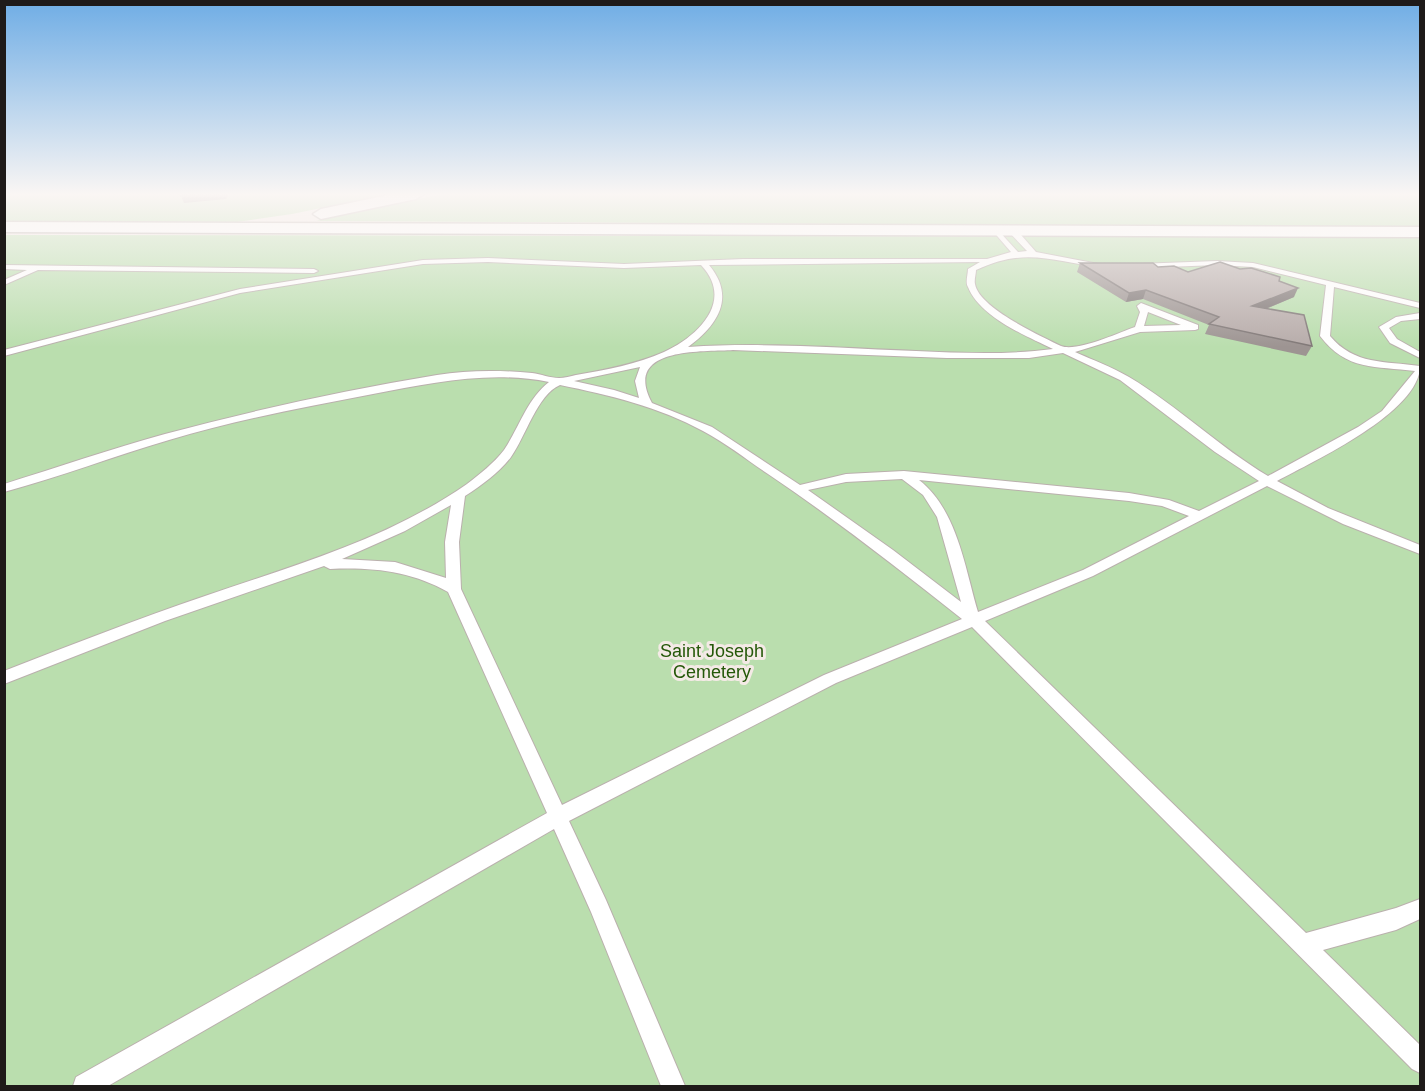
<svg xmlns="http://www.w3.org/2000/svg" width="1425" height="1091" viewBox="0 0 1425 1091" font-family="Helvetica,sans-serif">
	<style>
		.green { fill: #badeae }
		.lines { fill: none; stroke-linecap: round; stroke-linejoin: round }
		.lane-casing { stroke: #bab0ad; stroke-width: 2 }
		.secondary-casing { stroke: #bab0ad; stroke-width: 3 }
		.lane { fill: #fff; fill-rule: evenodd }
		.secondary { fill: #fff; fill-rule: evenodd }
		.wall { fill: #9d9492 }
		.shaded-wall { fill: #807877 }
		.building { fill: #b7acaa; stroke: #807877; stroke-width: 1.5 }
		.labels { text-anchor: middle; stroke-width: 6; stroke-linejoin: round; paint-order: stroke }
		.park-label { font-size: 18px; fill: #255809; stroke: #f4eae6 }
	</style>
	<rect width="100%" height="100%" fill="#f4eae6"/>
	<g class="green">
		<polygon points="5,194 389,194 292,214 237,222 5,221"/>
		<polygon points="442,194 1420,194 1420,227 316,221"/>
		<polygon points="5,235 1420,237 1420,1086 5,1086"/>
	</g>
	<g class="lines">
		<g class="lane-casing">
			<g id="lane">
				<path d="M996 228 1018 252 1027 251 1009 232V228H1015L1036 252 1109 266 1105 268C1054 262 1026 246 976 270 976 274 974 280 975 284 979 308 1041 336 1061 346 1077 352 1118 333 1135 327L1140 312 1137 306 1141 303 1198 325V329L1195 330 1140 332 1075 352C1093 360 1112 367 1129 377 1178 406 1219 447 1268 476L1358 427 1382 411 1415 371C1376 366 1346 371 1320 336L1326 285 1253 267 1217 265 1140 268 1136 266 1137 264 1217 261 1253 263 1420 303V308L1334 287 1330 336C1354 365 1385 361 1420 366 1420 412 1314 461 1277 481L1328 508 1420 545V554L1343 524 1267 486 1093 576 985 621 1306 933 1396 908 1420 899V919L1396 930 1323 950 1420 1045V1073L1412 1069 972 627 836 683 569 821 606 900 685 1086H661L591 912 554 829 108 1086H73L76 1077 547 813 448 592C411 571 372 567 330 569L324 566 165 621 4 684V671C71 645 137 619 205 596 295 565 388 539 467 484 480 474 494 463 504 450 519 428 527 399 549 382 490 370 431 383 373 394 305 407 236 420 169 440 114 456 60 477 4 492V484C58 467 111 449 165 434 255 410 345 390 437 375 467 370 501 370 532 373 541 374 550 378 559 378 564 378 571 376 576 375 606 370 637 364 664 352 698 336 735 301 701 265L624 268 488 262 423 264 240 293 4 356V350L240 289 423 260 488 258 624 264 743 259H987L1011 252 992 230ZM980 262 968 269C968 275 965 282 968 287 980 317 1026 336 1053 349 1008 355 962 353 916 351 840 348 764 342 688 347 718 325 736 297 709 265ZM1148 312 1181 325 1144 326ZM733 350 947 358H1029L1063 353 1120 380 1215 452 1259 481 1199 511 1169 500 1129 493 904 471 846 474 800 485 712 427 652 403C622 347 700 352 733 350ZM640 367 635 381 639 398 614 390 574 381ZM560 385C609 395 659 407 703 431 726 443 747 460 768 474 835 519 899 569 962 619L824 675 562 805 461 589 459 542 465 496C482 485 499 473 511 457 526 436 537 395 560 385ZM902 479 923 495 937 517 961 602 893 550 808 490 846 482ZM919 480 1129 501 1162 506 1189 516 1083 570 978 612C965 568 957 509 919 480ZM451 505 445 542 446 578 395 562 342 559 405 531Z"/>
				<polygon points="4,265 314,269 318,271 314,273 38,270 4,285 4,280 27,270 4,269"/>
				<polygon points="1420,313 1420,319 1401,321 1389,328 1397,339 1420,352 1420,358 1390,343 1379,327 1396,317"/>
			</g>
		</g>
		<g class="secondary-casing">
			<g id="secondary">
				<polygon points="393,194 424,194 416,199 321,219 313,214 321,209"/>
				<polygon points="4,222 1420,227 1420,237 4,232"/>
			</g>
		</g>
		<use href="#lane" class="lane"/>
		<use href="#secondary" class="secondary"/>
	</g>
	<polygon class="wall" points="1080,263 1158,267 1188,272 1279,281 1294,297 1266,309 1312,346 1306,356 1205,334 1209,325 1143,299 1126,302 1077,272"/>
	<g class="shaded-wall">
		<polygon points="202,194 229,194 226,199 184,203 181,196"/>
		<polygon points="1298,288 1294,297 1248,316 1252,306"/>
		<polygon points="1146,290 1143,299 1126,302 1129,293"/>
	</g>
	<g class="building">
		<polygon points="182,194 202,194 181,196"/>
		<polygon points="1220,262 1240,269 1251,268 1280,277 1279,281 1298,288 1252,306 1304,315 1312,346 1209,324 1219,317 1146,290 1129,293 1080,263 1153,263 1158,267 1174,266 1188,272"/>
	</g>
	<linearGradient id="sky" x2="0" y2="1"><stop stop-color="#6fade5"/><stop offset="0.56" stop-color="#faf6f4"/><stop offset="1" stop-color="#faf6f4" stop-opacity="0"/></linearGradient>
	<rect width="1425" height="347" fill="url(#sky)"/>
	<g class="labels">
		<g class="park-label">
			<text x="712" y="657">Saint Joseph<tspan x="712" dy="21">Cemetery</tspan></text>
		</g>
	</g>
	<rect width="1425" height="1091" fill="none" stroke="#1e1a19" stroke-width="12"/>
</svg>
